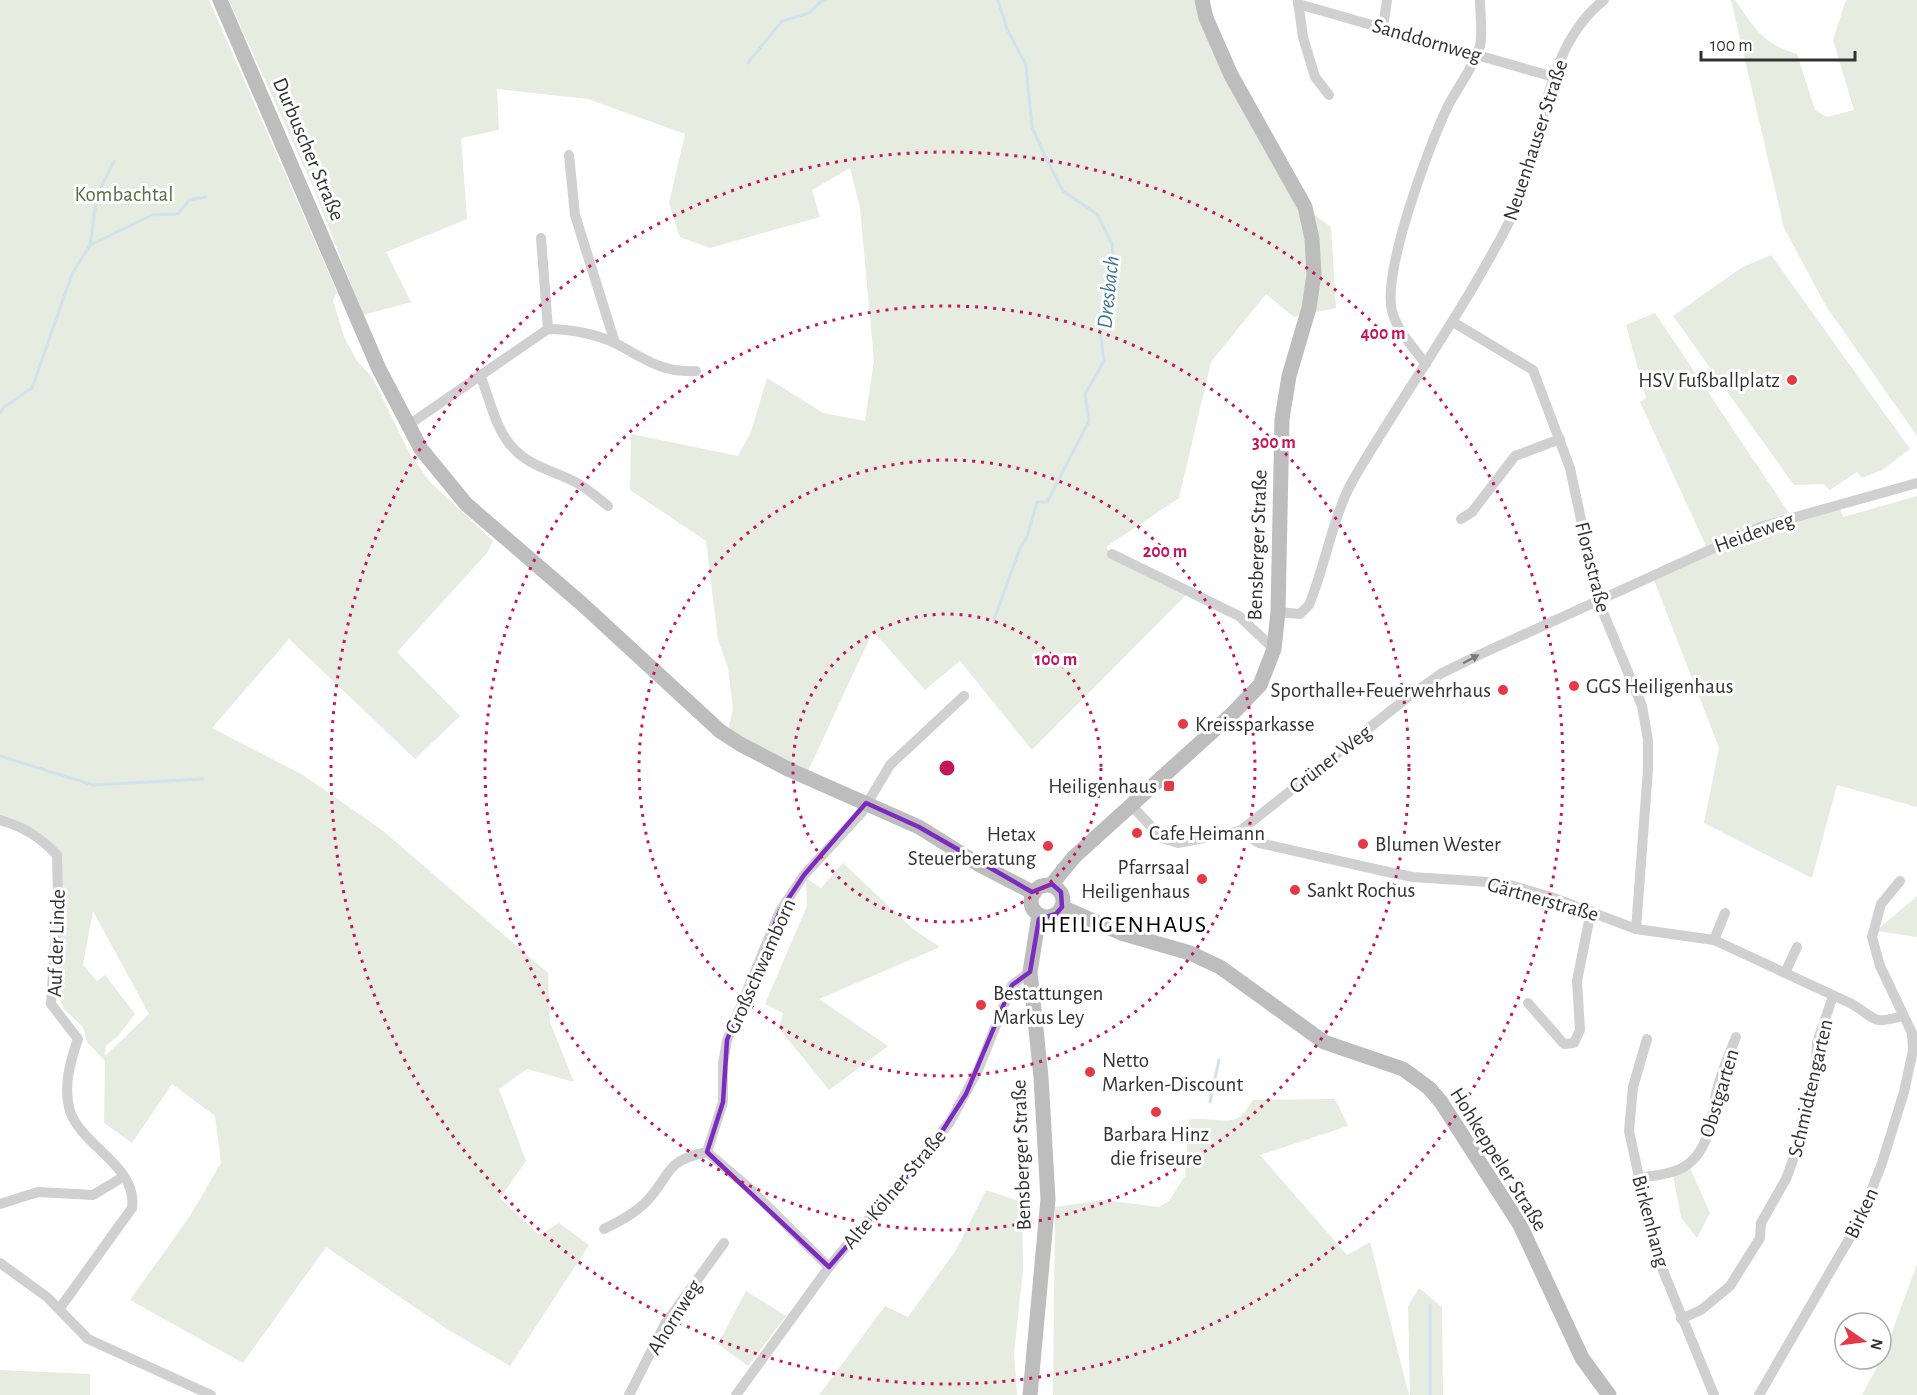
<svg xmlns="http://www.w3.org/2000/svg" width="1917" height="1395" viewBox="0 0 1917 1395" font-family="'Alegreya Sans',sans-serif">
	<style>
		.green { fill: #e6ecdf; fill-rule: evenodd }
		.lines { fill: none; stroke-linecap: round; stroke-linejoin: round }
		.stream { stroke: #cfe2ee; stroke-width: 3 }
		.street { stroke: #d0d0d0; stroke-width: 10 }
		.secondary { stroke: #bdbdbd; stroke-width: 15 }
		.oneway { fill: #7a7a7a }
		.marked { fill: none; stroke: #7b2cbf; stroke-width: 4.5; stroke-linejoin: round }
		.ring { fill: none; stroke: #c2185b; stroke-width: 3; stroke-dasharray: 3 6 }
		.poi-dot { fill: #e63946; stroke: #fff; stroke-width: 2 }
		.labels { text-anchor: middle; stroke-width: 6; stroke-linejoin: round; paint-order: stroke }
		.street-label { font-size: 21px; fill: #333; stroke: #fff }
		.park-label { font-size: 21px; fill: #56703f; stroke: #fff }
		.poi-label { font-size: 21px; fill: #333; stroke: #fff; text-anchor: start }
		.water-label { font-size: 22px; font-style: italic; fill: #3f7597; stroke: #fff }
		.quarter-label { font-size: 24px; letter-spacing: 1.5px; fill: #000; stroke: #fff }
		.centre { fill: #c2185b; stroke: #fff; stroke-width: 3 }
		.ring-label { font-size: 18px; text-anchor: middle; font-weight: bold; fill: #c2185b; stroke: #fff; stroke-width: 6; stroke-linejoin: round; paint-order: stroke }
	</style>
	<rect width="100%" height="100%" fill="#fff"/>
	<g class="green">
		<path d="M0 0H209L337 292 333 300 344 337 357 361 372 377 410 454 430 482 493 541 487 553 397 652 460 716 415 759 289 639 212 728 303 775 382 830 548 973 550 1022 574 1082 527 1069 499 1089 526 1161 500 1198 539 1235 559 1223 589 1245 510 1366 447 1329 326 1247 243 1363 130 1300 190 1216 221 1163 215 1116 172 1084 132 1143 104 1123 105 1061 87 1042 83 1027 64 1009 58 995 57 855 0 820ZM93 911 149 1014 105 1056 106 1046 118 1036 135 1014 105 975 97 981 83 965Z"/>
		<polygon points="229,0 1202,0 1206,18 1304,207 1331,227 1336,308 1294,317 1266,294 1211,362 1179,498 1106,547 1114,558 1186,595 1032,750 960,661 925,690 873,631 808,771 731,732 729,726 733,710 728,668 718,640 706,541 630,490 631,434 738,456 751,432 767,378 823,413 865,421 874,361 860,208 850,168 812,190 820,217 710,248 680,237 669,203 685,134 588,99 497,89 499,130 461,138 467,219 386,252 411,302 363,315 313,187"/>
		<path d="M1731 0H1735C1756 29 1761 43 1797 54L1815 110 1827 117 1854 110 1833 40 1846 0H1917V436L1826 306 1784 228Z"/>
		<polygon points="1771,255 1910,449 1882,470 1862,478 1857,472 1830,490 1823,484 1794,485 1673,316 1741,268"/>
		<polygon points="1655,313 1789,513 1740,530 1706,546 1640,402 1646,398 1626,325"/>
		<path d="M1917 496V807L1837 785 1812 878 1704 823 1719 748 1654 580C1714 550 1774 525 1840 509L1843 517Z"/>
		<polygon points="843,863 914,930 940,947 819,999 888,1046 829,1090 779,1028 783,1013 765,1004 807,906 806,878 821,888"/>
		<polygon points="1917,896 1917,937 1876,931"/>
		<path d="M1335 1099 1348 1126 1260 1155 1347 1255 1370 1242 1409 1395H1053L1055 1207 1103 1200 1159 1207 1169 1201 1185 1176 1189 1120C1203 1116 1230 1126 1241 1116 1246 1112 1249 1105 1253 1100Z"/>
		<polygon points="1690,1168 1710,1213 1697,1238 1681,1217 1673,1175"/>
		<polygon points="986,1190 1022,1202 1023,1270 1014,1352 1017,1395 819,1395 885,1306 908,1317 956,1250"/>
		<polygon points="1917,1264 1917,1395 1862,1395 1884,1354"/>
		<polygon points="1419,1288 1442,1307 1443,1395 1410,1395 1408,1306"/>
		<polygon points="746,1291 786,1316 748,1366 718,1344"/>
		<polygon points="0,1370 90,1374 90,1395 0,1395"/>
	</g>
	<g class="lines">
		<g class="stream">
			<polyline points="748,63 782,21 809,13 821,1 826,0"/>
			<polyline points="90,245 97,195 114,161"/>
			<polyline points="0,413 4,407 32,388 72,274 90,245 152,215 178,214 189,200 206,197"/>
			<polyline points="994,620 1020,548 1027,537 1037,502 1047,502 1089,421 1085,394 1104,361 1100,330 1113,258 1112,244 1097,214 1063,191 1044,154 1032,127 1026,65 1007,29 998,0"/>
			<polyline points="0,756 93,785 203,779"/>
			<polyline points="1210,1102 1219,1060"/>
			<polyline points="1430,1305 1430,1395"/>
		</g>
		<g class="street">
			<polyline points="1298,1 1303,37 1315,77 1329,95"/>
			<polyline points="1298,4 1554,77"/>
			<polyline points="1383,27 1387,0"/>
			<polyline points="569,155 575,215 615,343"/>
			<polyline points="541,238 548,329"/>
			<polyline points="1453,322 1533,370 1570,468 1598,600 1642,706 1648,740 1648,769 1636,929"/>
			<path d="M1426 364C1414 348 1397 331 1392 311 1382 272 1429 145 1448 106 1458 87 1474 66 1480 46 1483 32 1480 14 1480 0"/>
			<path d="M480 375C489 396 493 420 506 439 524 467 552 469 579 484 589 490 599 499 608 506"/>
			<path d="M407 426 548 329C570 329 597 334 617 344 645 359 662 373 696 371"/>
			<polyline points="1461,519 1472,512 1515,456 1560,439"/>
			<polyline points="1112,554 1239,616 1274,649"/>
			<path d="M1278 612 1300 614 1309 605C1326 564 1332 518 1353 480 1392 413 1437 349 1476 282 1493 252 1511 223 1523 189 1545 125 1547 45 1604 0"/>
			<polyline points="1131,805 1162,838 1178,843 1240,831 1408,697 1442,673 1481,654 1760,527 1917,483"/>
			<path d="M0 820C24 827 39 836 57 855L58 898 51 1004 78 1039C70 1062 63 1087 70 1111 82 1147 138 1166 132 1208L60 1308"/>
			<path d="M1240 831 1259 843 1388 872 1413 877 1503 883 1551 897 1636 929 1714 940 1852 1004C1877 1019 1871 1025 1902 1016"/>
			<polyline points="1714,940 1725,913"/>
			<polyline points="1785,973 1797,947"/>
			<polyline points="1528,1003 1564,1044 1574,1043 1580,1030 1577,981 1591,911"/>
			<polyline points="1647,1039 1633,1087 1629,1131 1655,1251 1714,1395"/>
			<polyline points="707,1152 723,1102 723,1064 727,1040 780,911 804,875 862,812 890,765 964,696"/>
			<polyline points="707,1152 748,1187 829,1267"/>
			<path d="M1638 1178C1650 1176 1664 1175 1675 1171 1708 1159 1711 1123 1716 1094 1720 1075 1729 1055 1736 1037"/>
			<polyline points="0,1204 38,1192 93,1195 123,1177"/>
			<path d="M604 1229C619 1222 632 1215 644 1204 673 1176 660 1162 707 1152"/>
			<polyline points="0,1263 47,1297 88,1339 211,1395"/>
			<polyline points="1681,1319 1701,1310 1730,1286 1760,1238 1761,1223 1786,1179 1800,1141 1801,1123 1815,1083 1817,1043 1833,996"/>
			<polyline points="629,1395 665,1324 724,1243"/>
			<polyline points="736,1395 829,1267 950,1122 978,1070 1012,985 1030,972"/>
			<polyline points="1759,1395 1860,1220 1882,1163 1904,1092 1913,1050 1912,1033 1880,966 1872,937 1881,904 1900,881"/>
		</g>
		<g class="secondary">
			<polyline points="220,0 379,369 421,449 466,504 582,604 720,731 740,744 790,770 919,827 978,864 1034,893"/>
			<polyline points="1052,884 1074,857 1233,713 1260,685 1274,649 1278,612 1282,419 1289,376 1309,308 1314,274 1312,239 1305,207 1231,75 1206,18 1202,0"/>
			<circle cx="1047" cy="901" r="16"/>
			<polyline points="1062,907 1121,933 1190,953 1220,967 1324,1042 1403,1069 1429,1088 1441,1102 1520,1225 1582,1358 1609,1395"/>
			<polyline points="1030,1395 1048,1199 1041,1077 1030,972 1039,915"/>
		</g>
	</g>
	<defs><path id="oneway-solid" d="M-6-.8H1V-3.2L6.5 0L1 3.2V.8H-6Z" transform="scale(1.5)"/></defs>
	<use class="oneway" href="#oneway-solid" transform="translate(1471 659) rotate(-28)"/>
	<path class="marked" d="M866 803 919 827 1032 892 1052 884 1061 892 1062 907 1056 914 1039 919 1030 972 1012 985 966 1094 932 1147 829 1267 707 1152 723 1102 727 1040 780 911 804 875Z"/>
	<g class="ring">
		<circle cx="947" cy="768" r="154"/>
		<circle cx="947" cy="768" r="308"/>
		<circle cx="947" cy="768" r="462"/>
		<circle cx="947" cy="768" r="616"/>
	</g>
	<g class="poi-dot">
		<circle cx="1792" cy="380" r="6"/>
		<circle cx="1574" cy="686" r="6"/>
		<circle cx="1503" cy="690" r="6"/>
		<circle cx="1183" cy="724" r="6"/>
		<rect x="1163" y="780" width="12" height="12" rx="3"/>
		<circle cx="1137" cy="833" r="6"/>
		<circle cx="1363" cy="844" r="6"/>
		<circle cx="1048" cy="846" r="6"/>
		<circle cx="1202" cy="879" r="6"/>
		<circle cx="1295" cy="890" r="6"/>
		<circle cx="981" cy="1005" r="6"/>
		<circle cx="1090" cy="1072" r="6"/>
		<circle cx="1156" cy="1112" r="6"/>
	</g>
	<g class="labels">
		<g class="street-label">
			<text transform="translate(1427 40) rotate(16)" y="7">Sanddornweg</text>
			<text transform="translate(1535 140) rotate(-72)" y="7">Neuenhauser Straße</text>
			<text transform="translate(309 149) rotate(67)" y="7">Durbuscher Straße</text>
			<text transform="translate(1754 532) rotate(-20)" y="7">Heideweg</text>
			<text transform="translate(1257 545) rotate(-88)" y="7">Bensberger Straße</text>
			<text transform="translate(1593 567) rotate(76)" y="7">Florastraße</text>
			<text transform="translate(1330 759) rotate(-38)" y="7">Grüner Weg</text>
			<text transform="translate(1543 899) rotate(16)" y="7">Gärtnerstraße</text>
			<text transform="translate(56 943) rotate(-88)" y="7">Auf der Linde</text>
			<text transform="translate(760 966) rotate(-66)" y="7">Großschwamborn</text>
			<text transform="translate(1810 1088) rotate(-77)" y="7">Schmidtengarten</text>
			<text transform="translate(1719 1093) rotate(-73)" y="7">Obstgarten</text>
			<text transform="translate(1021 1155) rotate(-92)" y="7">Bensberger Straße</text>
			<text transform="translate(1499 1159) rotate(58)" y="7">Hohkeppeler Straße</text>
			<text transform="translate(894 1189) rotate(-50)" y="7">Alte Kölner Straße</text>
			<text transform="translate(1861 1213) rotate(-65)" y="7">Birken</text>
			<text transform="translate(1651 1221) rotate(75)" y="7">Birkenhang</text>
			<text transform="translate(674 1317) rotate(-58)" y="7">Ahornweg</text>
		</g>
		<g class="park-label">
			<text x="124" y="201">Kombachtal</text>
		</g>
		<g class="poi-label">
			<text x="1780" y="387" text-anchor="end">HSV Fußballplatz</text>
			<text x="1586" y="693">GGS Heiligenhaus</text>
			<text x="1491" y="697" text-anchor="end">Sporthalle+Feuerwehrhaus</text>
			<text x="1195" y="731">Kreissparkasse</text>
			<text x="1157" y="793" text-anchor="end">Heiligenhaus</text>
			<text x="1149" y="840">Cafe Heimann</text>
			<text x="1036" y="841" text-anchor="end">Hetax<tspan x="1036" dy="24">Steuerberatung</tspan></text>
			<text x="1375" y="851">Blumen Wester</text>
			<text x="1190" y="874" text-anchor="end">Pfarrsaal<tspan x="1190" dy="24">Heiligenhaus</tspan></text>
			<text x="1307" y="897">Sankt Rochus</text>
			<text x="993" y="1000">Bestattungen<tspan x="993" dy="24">Markus Ley</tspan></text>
			<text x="1102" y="1067">Netto<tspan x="1102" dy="24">Marken-Discount</tspan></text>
			<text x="1156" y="1141" text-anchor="middle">Barbara Hinz<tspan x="1156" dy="24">die friseure</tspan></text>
		</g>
		<g class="water-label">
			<text transform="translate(1107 292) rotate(-84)" y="8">Dresbach</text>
		</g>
		<g class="quarter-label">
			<text x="1124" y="932">HEILIGENHAUS</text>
		</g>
	</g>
	<circle cx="947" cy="768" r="9" class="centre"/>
	<g class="ring-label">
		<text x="1383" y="339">400 m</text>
		<text x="1274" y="448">300 m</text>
		<text x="1165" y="557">200 m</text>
		<text x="1056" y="665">100 m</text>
	</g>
	<g transform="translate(1863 1341) rotate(104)"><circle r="28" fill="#ffffff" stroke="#adadad" stroke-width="1.5"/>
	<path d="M0-4.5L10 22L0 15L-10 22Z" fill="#e63946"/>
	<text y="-9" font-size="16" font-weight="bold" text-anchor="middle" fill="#333333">N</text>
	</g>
	<path d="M1701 51v9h154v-9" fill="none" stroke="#333333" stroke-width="3"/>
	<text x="1710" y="51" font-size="18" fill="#333333" stroke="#ffffff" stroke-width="4.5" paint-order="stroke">100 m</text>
</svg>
